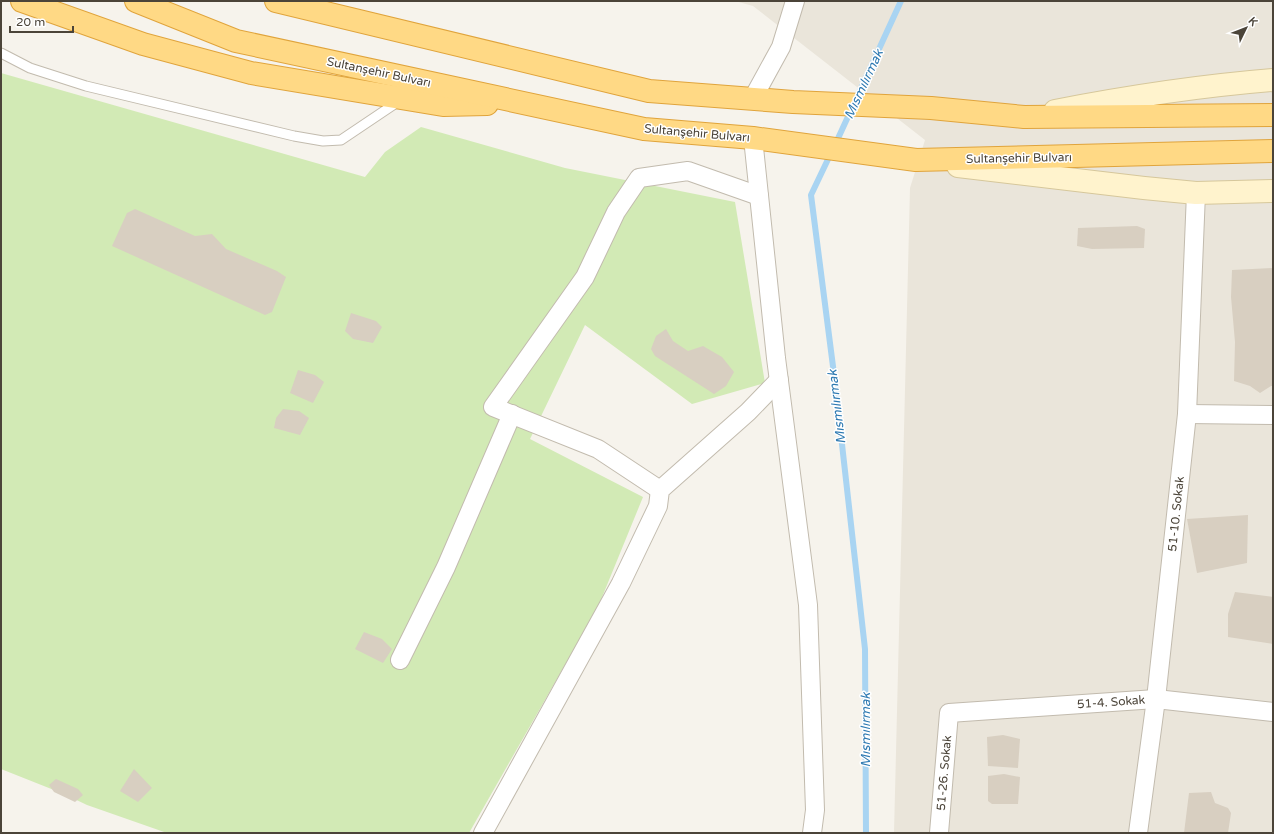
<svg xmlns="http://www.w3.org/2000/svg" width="1274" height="834" viewBox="0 0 1274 834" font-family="'Varela Round',sans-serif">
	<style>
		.residential { fill: #eae5da }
		.green { fill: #d2eab5 }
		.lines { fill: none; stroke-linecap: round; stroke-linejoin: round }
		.stream { stroke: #a9d4f2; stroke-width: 6 }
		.building { fill: #d8cfc1 }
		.service-casing { stroke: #c2bbae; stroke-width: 11 }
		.minor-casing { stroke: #c2bbae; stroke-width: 20 }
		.secondary-casing { stroke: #d6c79b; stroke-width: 24 }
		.trunk-casing { stroke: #e0a43c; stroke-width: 24 }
		.service { stroke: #fff; stroke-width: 9 }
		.minor { stroke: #fff; stroke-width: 18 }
		.secondary { stroke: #fff3cd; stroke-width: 22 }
		.trunk { stroke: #ffd985; stroke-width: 22 }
		.labels { text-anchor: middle; stroke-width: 3; stroke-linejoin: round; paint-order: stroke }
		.street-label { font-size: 12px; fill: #4b4439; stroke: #fff }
		.water-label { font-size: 13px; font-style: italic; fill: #2e7ab2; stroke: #fff }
	</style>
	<rect width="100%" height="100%" fill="#f6f3ec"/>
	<polygon class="residential" points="735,1 1273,1 1273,833 894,833 910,188 925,140 753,6"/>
	<polygon class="green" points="1,73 365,177 385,152 421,127 565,168 735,202 765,383 692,404 585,325 530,439 643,497 598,607 469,833 167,833 87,805 64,794 1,769"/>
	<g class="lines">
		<g class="stream">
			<polyline points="835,145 901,1"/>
			<polyline points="831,153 811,195 835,382 865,649 866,833"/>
		</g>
	</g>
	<g class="building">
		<polygon points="135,209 195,236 212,234 226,249 277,271 286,277 272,312 265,315 112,246 127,213"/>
		<polygon points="1137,226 1145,229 1144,248 1092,249 1077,246 1078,228"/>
		<polygon points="1273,268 1273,386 1271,386 1260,393 1250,386 1234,381 1235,342 1231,297 1232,270"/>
		<polygon points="351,313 376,321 382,327 373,343 353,339 345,331"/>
		<polygon points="666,329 673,341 688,351 703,346 722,357 734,372 726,386 714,394 655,356 651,349 656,336"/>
		<polygon points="298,370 315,375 324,382 313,403 290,393"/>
		<polygon points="283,409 299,411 309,418 300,435 274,428 276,418"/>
		<polygon points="1248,515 1247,563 1197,573 1187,519"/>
		<polygon points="1235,592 1273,597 1273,644 1228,637 1228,614"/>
		<polygon points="364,632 382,639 392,649 383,663 355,649"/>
		<polygon points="1003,735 1020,739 1018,768 988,766 987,737"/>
		<polygon points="134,769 152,788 138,802 120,791"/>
		<polygon points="1004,774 1020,777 1018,804 992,804 988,801 988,776"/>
		<polygon points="56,779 78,789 83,795 75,802 54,792 49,785"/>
		<polygon points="1211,792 1215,803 1228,808 1231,813 1228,833 1184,833 1189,793"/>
	</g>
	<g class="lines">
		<g class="service-casing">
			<polyline id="service" points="1,53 30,68 86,86 294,136 323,141 341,140 399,101"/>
		</g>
		<g class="minor-casing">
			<g id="minor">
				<polyline points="753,98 781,47 795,1"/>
				<polyline points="753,138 776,358 808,605 815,810 812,833"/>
				<polyline points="1187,414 1273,415"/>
				<polyline points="660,490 598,449 493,407 585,277 616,212 639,178 688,171 759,196"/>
				<polyline points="400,660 446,567 512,414"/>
				<polyline points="483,833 621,583 658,506 660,490 748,412 779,380"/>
				<polyline points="939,833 949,713 1156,699 1273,712"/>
				<polyline points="1138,833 1156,699 1187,414 1196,193"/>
			</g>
		</g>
		<g class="secondary-casing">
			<g id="secondary">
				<path d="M1055 111C1127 97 1199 86 1273 80"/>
				<polyline points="958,166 1144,188 1196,193 1273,191"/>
			</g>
		</g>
		<g class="trunk-casing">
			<g id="trunk">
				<polyline points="22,1 143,44 251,73 443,105 487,104"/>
				<polyline points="136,1 236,41 644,129 753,138 916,160 1273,151"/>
				<polyline points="276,1 649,91 793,102 931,108 1024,117 1273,115"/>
			</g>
		</g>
		<use href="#service" class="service"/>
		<use href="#minor" class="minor"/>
		<use href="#secondary" class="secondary"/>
		<use href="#trunk" class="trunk"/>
	</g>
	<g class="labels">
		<g class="street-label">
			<text transform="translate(379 72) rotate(12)" y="4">Sultanşehir Bulvarı</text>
			<text transform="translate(697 133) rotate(5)" y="4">Sultanşehir Bulvarı</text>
			<text transform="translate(1019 158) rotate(-1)" y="4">Sultanşehir Bulvarı</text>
			<text transform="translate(1176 514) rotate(-84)" y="4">51-10. Sokak</text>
			<text transform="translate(1111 702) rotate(-4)" y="4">51-4. Sokak</text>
			<text transform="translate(944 773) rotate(-85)" y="4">51-26. Sokak</text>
		</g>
		<g class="water-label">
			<text transform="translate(863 84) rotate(-65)" y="5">Mısmılırmak</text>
			<text transform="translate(836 407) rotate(-97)" y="5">Mısmılırmak</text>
			<text transform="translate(865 730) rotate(-90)" y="5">Mısmılırmak</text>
		</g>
	</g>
	<rect width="1274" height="834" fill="none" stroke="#4b4439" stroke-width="4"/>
	<g transform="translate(1246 28) rotate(47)" stroke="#ffffff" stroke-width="3" paint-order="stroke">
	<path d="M0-3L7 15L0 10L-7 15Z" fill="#4b4439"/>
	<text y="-6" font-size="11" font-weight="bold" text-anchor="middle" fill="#4b4439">K</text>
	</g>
	<path d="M10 26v6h63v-6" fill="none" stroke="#4b4439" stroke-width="2"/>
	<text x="16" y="26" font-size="12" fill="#4b4439" stroke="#ffffff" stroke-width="3" paint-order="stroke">20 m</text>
</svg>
